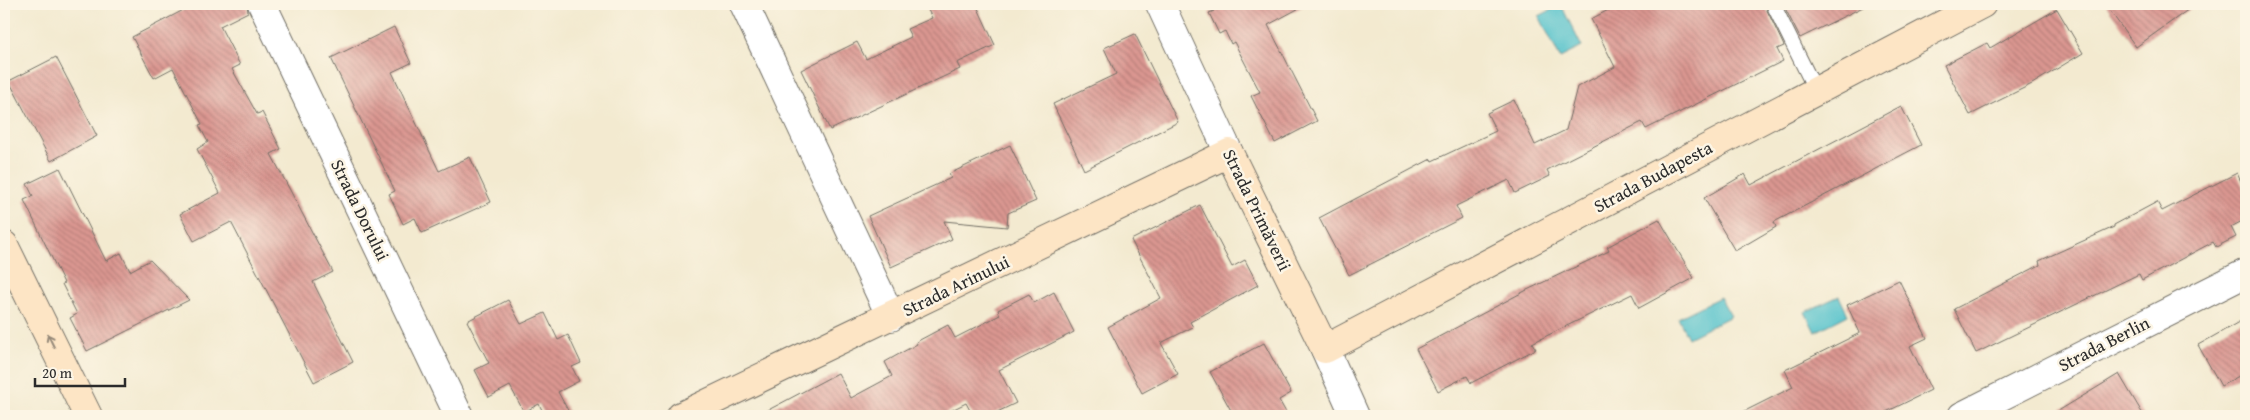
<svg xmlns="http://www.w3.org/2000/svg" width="2250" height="420" viewBox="0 0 2250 420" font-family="'Gentium Book Plus',serif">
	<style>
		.water { fill: #56c3cc; stroke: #40777c }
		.building { fill: url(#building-back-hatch) }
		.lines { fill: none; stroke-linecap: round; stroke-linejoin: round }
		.lane-casing { stroke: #716e65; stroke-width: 16 }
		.street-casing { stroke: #716e65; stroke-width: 30 }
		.secondary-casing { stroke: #716e65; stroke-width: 30 }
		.lane { stroke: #fff; stroke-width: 14 }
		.street { stroke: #fff; stroke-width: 28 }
		.secondary { stroke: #fde5c5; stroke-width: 28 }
		.oneway { stroke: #948878 }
		.labels { text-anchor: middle; stroke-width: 5; stroke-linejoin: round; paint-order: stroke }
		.street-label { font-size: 18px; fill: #2b2b2b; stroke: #fcf5e5 }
	</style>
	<defs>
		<pattern id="building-back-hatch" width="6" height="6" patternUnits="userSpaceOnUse" patternTransform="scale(1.25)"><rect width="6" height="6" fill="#db9791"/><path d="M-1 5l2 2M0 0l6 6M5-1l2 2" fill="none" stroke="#b27b77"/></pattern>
	</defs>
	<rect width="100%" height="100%" fill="#fcf5e5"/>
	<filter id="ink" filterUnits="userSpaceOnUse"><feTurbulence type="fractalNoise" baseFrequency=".02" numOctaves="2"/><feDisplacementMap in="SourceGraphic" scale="10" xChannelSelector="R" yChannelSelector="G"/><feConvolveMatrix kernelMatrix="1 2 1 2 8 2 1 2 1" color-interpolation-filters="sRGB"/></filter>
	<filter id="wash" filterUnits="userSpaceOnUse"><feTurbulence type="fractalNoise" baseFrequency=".0096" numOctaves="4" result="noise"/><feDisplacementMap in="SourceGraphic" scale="20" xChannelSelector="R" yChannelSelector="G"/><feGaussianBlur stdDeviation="1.12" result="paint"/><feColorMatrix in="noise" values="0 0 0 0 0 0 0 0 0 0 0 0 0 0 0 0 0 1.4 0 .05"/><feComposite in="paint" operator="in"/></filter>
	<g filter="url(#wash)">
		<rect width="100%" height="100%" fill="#f3ead0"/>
		<g class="water">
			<polygon points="1561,5 1582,47 1560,58 1539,16"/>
			<polygon points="1839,296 1848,315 1815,332 1805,312"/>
			<polygon points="1720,297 1731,316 1688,338 1678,318"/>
		</g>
		<g id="blocks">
			<g class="building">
				<polygon points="195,4 247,4 248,12 220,26 240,65 232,69 257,114 262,112 281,149 271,154 333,272 313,282 353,362 314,382 231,222 194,241 180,214 220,193 197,149 208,142 199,125 202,124 173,68 154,78 132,37"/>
				<polygon points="925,4 976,4 995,45 957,63 960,69 830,130 801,70 857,42 866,59 911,37 907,29 932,18"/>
				<polygon points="1210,4 1307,4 1268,25 1317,121 1275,143 1251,96 1260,92 1234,42 1231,44 1225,31 1219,34 1209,13 1214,11"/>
				<polygon points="1620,4 1764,4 1784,46 1777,49 1783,61 1646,129 1642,122 1547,170 1550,176 1515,193 1509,180 1456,206 1462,218 1349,275 1319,218 1431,159 1432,161 1496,131 1487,113 1514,100 1535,145 1566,130 1577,87 1615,67 1591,19"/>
				<polygon points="1783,4 1869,4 1800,38"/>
				<polygon points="2105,4 2196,4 2136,47"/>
				<polygon points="2057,9 2083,53 2032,84 1970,115 1944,65 1987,43 1990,48"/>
				<polygon points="394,27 411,63 392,72 439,171 470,157 491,202 422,233 415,218 403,224 389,194 395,191 331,58"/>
				<polygon points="1135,34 1178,122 1084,170 1053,104 1116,74 1104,48"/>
				<polygon points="56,57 97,136 51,161 9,81"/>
				<polygon points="1901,106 1921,145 1774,222 1776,227 1735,251 1704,198 1745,174 1751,185"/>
				<polygon points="1010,145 1036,201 1008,213 1007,227 944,221 952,239 891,267 868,216 951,178 949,174"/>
				<polygon points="60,168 106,261 121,253 130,271 150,260 189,300 87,351 70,318 77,314 62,284 64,283 24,200 33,196 27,184"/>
				<polygon points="2237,173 2246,193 2246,219 2231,227 2236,237 2216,247 2213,242 2142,280 2139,274 1976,353 1954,309 2040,265 2039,261 2114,227 2114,225 2157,202 2162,211"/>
				<polygon points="1200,205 1232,267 1245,260 1258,285 1190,322 1193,327 1161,343 1178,374 1142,393 1108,327 1161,298 1131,240"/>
				<polygon points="1659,219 1694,278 1639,308 1632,294 1532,343 1536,349 1471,383 1467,376 1438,391 1416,349 1525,291 1609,251 1607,247"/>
				<polygon points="1899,280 1927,338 1910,346 1931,390 1878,416 1735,416 1793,387 1785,370 1860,333 1847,305"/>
				<polygon points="1054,292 1074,332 999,370 1016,403 989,416 973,416 966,403 940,416 757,416 838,373 851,398 892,376 885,362 917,344 916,342 948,325 955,338 1000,315 998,310 1029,294 1034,303"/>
				<polygon points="508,300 521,324 545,313 558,340 568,335 581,363 572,367 579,381 558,392 571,416 545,416 539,404 524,412 510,386 489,397 475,370 489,363 467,321"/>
				<polygon points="2246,318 2246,372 2221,386 2198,345"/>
				<polygon points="1264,343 1291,393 1279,400 1288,416 1234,416 1210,372"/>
				<polygon points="2119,374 2144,416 2050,416 2101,385"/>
			</g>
		</g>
	</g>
	<g filter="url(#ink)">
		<use href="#blocks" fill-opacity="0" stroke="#716e65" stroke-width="1"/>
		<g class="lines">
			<g class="lane-casing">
				<polyline id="lane" points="1773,4 1816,91"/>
			</g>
			<g class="street-casing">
				<g id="street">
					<polyline points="262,4 459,416"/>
					<polyline points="744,4 891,317"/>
					<polyline points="1160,4 1229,153"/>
					<polyline points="1325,349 1355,416"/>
					<polyline points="1962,416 2246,273"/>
				</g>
			</g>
			<g class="secondary-casing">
				<g id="secondary">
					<polyline points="4,245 88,416"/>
					<polyline points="681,416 1229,153 1325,349 1982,4"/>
				</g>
			</g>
			<use href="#lane" class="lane"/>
			<use href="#street" class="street"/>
			<use href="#secondary" class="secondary"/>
		</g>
		<defs><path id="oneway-shaft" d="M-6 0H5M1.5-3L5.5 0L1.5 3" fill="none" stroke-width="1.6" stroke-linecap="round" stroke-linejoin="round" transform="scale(1.25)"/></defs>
		<use class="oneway" href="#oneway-shaft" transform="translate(51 341) rotate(-116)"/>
	</g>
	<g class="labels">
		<g class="street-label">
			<text transform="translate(1653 177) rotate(-28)" y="6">Strada Budapesta</text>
			<text transform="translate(360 210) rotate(64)" y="6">Strada Dorului</text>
			<text transform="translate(1257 210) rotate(64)" y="6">Strada Primăverii</text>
			<text transform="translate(956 286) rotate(-26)" y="6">Strada Arinului</text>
			<text transform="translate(2104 344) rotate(-27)" y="6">Strada Berlin</text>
		</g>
	</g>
	<rect width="2250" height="420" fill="none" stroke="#fcf5e5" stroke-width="20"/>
	<path d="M35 378v8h90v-8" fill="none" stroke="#2b2b2b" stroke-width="2.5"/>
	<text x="42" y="378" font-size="15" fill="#2b2b2b" stroke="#fcf5e5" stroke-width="4" paint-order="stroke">20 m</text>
</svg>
